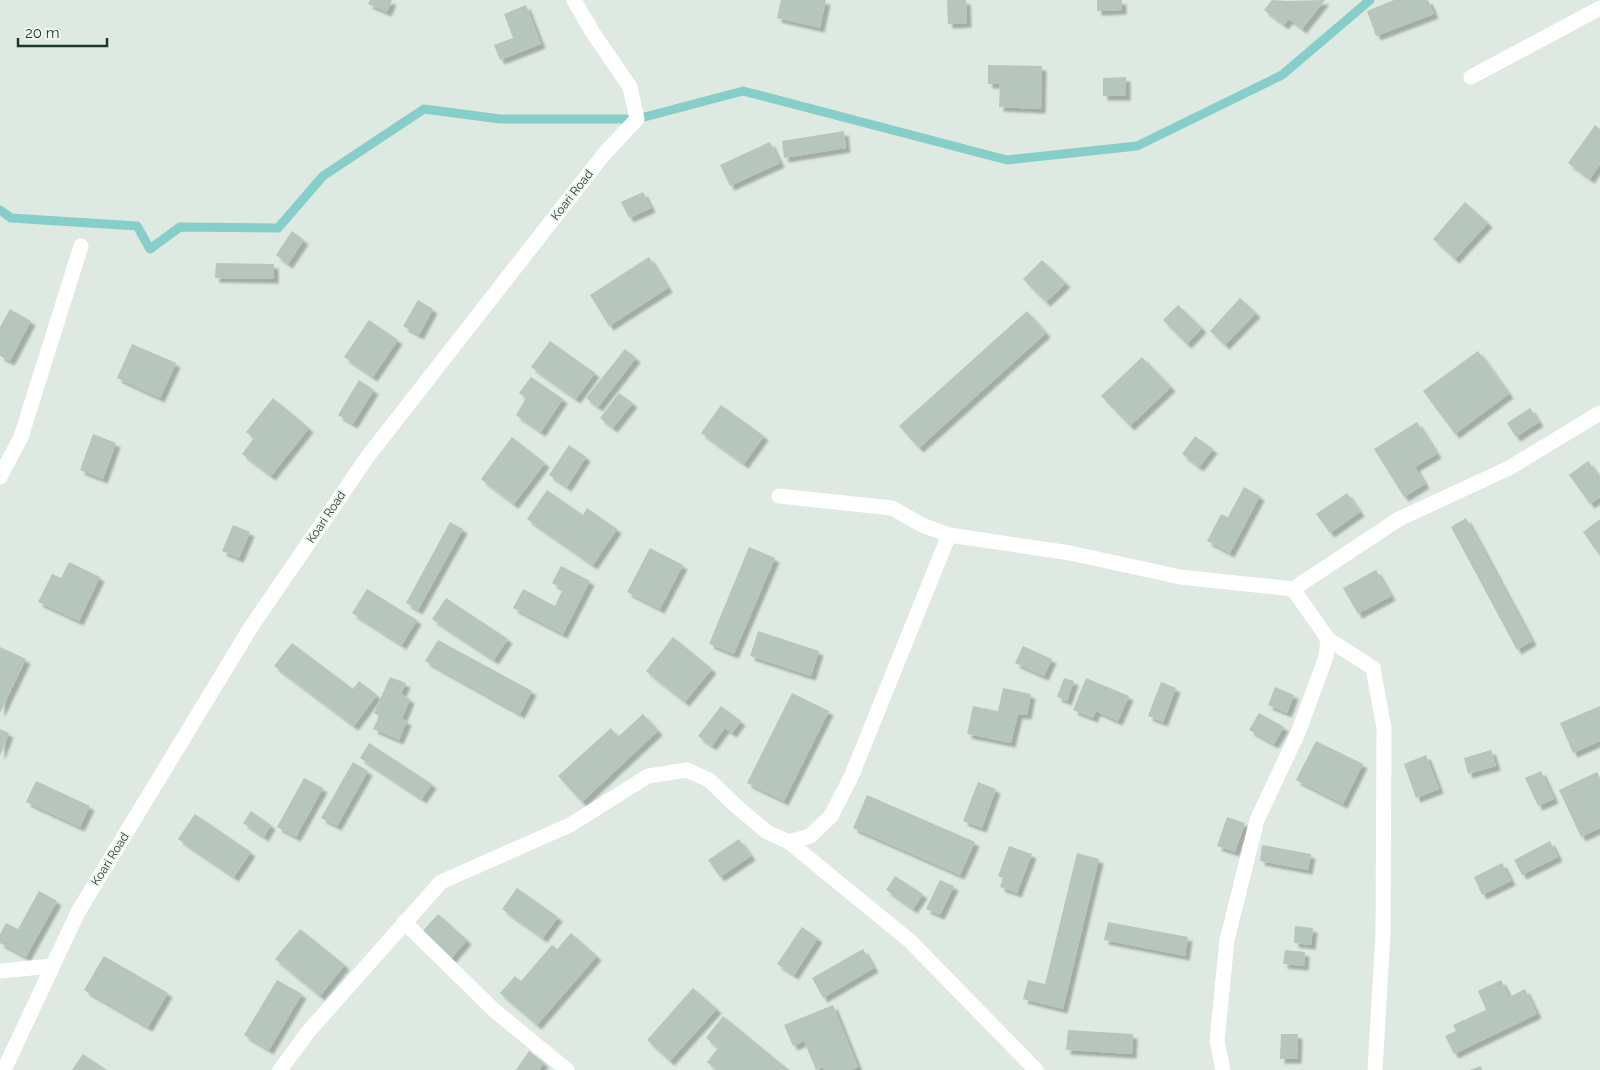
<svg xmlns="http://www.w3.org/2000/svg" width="1600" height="1070" viewBox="0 0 1600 1070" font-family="Raleway,sans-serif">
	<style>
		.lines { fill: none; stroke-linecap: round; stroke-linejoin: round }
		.stream { stroke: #85ceca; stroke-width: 9 }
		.building { fill: #b6c6bd; filter: url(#shadow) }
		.minor { stroke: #fff; stroke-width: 15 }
		.labels { text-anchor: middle; stroke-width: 4; stroke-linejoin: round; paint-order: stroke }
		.street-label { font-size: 12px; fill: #1f382c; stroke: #edf6f0 }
	</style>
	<defs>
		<filter id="shadow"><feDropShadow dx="4.5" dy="4.5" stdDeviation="1" flood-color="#0004"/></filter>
	</defs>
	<rect width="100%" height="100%" fill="#dde9e1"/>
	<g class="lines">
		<polyline class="stream" points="0,210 11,218 137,226 150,249 180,227 278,228 323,176 424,109 500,119 637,119 743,91 1007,160 1137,146 1282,75 1370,0"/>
	</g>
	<g class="building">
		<polygon points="370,0 392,0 387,12 368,4"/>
		<polygon points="781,0 826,0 820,28 777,18"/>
		<polygon points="947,0 966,0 967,23 948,24"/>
		<polygon points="1097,0 1122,0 1122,10 1097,11"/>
		<polygon points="1272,0 1288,1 1325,0 1302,29 1289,19 1284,25 1264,10"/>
		<polygon points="1394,0 1428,0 1434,14 1376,36 1367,11"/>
		<polygon points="526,5 541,44 500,60 494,45 513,38 504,14"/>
		<polygon points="988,65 1042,66 1041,109 999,107 1000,84 988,84"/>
		<polygon points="1126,77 1126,96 1103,96 1103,78"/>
		<polygon points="1595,125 1600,129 1600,164 1590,179 1568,163"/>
		<polygon points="844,131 846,148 784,158 782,141"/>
		<polygon points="770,142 780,163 730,186 720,165"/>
		<polygon points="643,192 651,208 629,218 621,202"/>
		<polygon points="1465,202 1488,223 1455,259 1433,239"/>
		<polygon points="292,231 304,240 288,264 276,255"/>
		<polygon points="649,257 668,288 609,326 590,295"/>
		<polygon points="1042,260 1066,283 1046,302 1023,279"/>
		<polygon points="216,263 274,264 274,279 215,278"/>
		<polygon points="1240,298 1256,313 1225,345 1210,331"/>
		<polygon points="418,300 433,309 419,335 403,326"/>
		<polygon points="1178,305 1202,328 1187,344 1163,320"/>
		<polygon points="10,309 31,321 10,361 0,356 0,327"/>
		<polygon points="1027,311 1046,333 919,448 899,426"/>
		<polygon points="369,320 398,340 373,377 344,357"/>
		<polygon points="550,341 595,373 576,399 531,367"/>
		<polygon points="132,344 176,363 160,398 117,378"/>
		<polygon points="625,349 636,358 598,407 586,398"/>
		<polygon points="1478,351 1509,394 1455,434 1423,391"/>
		<polygon points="1142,357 1171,387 1130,426 1101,396"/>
		<polygon points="531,377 563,399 541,432 516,415 526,398 519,393"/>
		<polygon points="359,380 374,390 353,424 338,415"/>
		<polygon points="619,393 633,403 613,428 600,418"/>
		<polygon points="273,398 309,428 271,476 242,454 254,438 246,432"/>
		<polygon points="721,405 764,436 744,464 701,433"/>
		<polygon points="1530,408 1539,422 1516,437 1507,423"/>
		<polygon points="1417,422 1437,454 1415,467 1425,484 1404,497 1374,449"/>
		<polygon points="93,434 116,443 103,479 80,470"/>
		<polygon points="1195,436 1213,449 1199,467 1182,454"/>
		<polygon points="512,437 545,463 514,504 481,479"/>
		<polygon points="569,445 586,457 567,487 549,475"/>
		<polygon points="1588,461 1600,478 1600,497 1590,504 1569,475"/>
		<polygon points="1244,487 1260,496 1230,553 1207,541 1221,514 1228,517"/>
		<polygon points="547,490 583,515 587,508 617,529 593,565 527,519"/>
		<polygon points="1347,493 1360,512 1330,533 1316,514"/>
		<polygon points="1466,518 1532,641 1517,650 1451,527"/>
		<polygon points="1600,519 1600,556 1583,532"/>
		<polygon points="450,522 463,529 418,610 406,603"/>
		<polygon points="233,525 250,532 239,558 222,551"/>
		<polygon points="749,547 775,558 734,654 709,644"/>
		<polygon points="650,548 683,565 660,609 627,592"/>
		<polygon points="69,562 100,577 79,621 38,602 52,574 61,578"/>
		<polygon points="561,566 590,581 563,634 513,608 523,589 555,606 563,589 552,583"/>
		<polygon points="1376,570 1391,596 1358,614 1343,588"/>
		<polygon points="367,589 417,620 402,645 352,613"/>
		<polygon points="446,598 508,639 494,660 432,619"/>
		<polygon points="758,631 819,651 811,676 750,656"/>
		<polygon points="673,637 712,669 685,702 646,671"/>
		<polygon points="438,640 532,691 520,714 425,661"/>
		<polygon points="292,643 353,689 359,681 377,695 354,726 274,666"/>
		<polygon points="1023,646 1052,659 1044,676 1015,663"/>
		<polygon points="0,647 26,659 0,713"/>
		<polygon points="390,677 406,683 401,694 410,699 402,719 407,721 399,740 373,729 379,716 374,713"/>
		<polygon points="1064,678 1074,681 1067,701 1057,697"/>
		<polygon points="1086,678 1129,696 1118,721 1096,711 1093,718 1073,710"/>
		<polygon points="1161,682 1176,688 1163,722 1148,716"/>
		<polygon points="1275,687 1294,695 1287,713 1268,705"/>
		<polygon points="1003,688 1031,694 1027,715 1018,714 1011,743 967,734 973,706 998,711"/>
		<polygon points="792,693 829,711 784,801 747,783"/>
		<polygon points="721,706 741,721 732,733 725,728 712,746 698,736"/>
		<polygon points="1600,706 1600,741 1573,753 1560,723"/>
		<polygon points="1259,713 1284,727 1274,744 1249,730"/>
		<polygon points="643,714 658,731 582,802 558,776 611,728 618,737"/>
		<polygon points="0,729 9,733 0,756"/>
		<polygon points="1316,741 1363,764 1343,804 1296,780"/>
		<polygon points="369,743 432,784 422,799 360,758"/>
		<polygon points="1491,750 1496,766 1468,774 1464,758"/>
		<polygon points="1426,755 1439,789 1416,798 1404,764"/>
		<polygon points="353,762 368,771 337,826 321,818"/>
		<polygon points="1541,771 1554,799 1538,806 1525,778"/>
		<polygon points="1597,772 1600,779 1600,828 1581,837 1559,790"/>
		<polygon points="304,778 323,788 296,837 277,827"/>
		<polygon points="36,781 90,806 80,827 26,802"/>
		<polygon points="978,782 996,789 982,828 963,821"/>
		<polygon points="867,795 975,842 960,875 853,828"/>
		<polygon points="251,811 271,825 264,837 243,823"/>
		<polygon points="195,814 251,852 234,877 178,839"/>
		<polygon points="1227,817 1245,823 1235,852 1217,846"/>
		<polygon points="739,839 751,856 720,877 708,860"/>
		<polygon points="1550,841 1558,857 1522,875 1514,860"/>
		<polygon points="1262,845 1311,854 1308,870 1260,861"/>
		<polygon points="1009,846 1032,854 1017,893 1000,887 1003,878 998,876"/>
		<polygon points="1077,853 1099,859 1063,1009 1023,999 1028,980 1045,984"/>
		<polygon points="1502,863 1511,881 1482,895 1474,877"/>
		<polygon points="895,876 923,894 913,909 886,890"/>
		<polygon points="940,880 954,886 940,915 926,909"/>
		<polygon points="517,888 558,917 543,938 502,909"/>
		<polygon points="39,891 57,901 26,957 0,943 0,934 6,923 18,929"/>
		<polygon points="438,914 467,940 450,960 420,934"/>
		<polygon points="1108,922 1188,937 1185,956 1104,940"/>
		<polygon points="1295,926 1313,928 1311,945 1294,943"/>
		<polygon points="802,927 818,938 794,975 777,964"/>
		<polygon points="300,929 345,965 320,996 275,959"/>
		<polygon points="571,933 597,956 537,1025 500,993 515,976 521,981 552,945 557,949"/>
		<polygon points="863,949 874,968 823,998 812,978"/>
		<polygon points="1285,950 1305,952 1304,966 1283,964"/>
		<polygon points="104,956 168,993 148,1027 84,990"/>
		<polygon points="277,980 302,994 269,1050 244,1035"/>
		<polygon points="1501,980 1509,997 1525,989 1537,1014 1454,1054 1445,1036 1456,1031 1453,1025 1486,1010 1478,991"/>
		<polygon points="693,988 717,1009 670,1061 647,1040"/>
		<polygon points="833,1005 858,1067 850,1070 824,1070 823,1067 816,1070 804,1041 793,1046 784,1025"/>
		<polygon points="723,1016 789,1070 716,1070 707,1062 718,1048 706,1038"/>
		<polygon points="1068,1030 1133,1034 1132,1054 1066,1050"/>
		<polygon points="1281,1034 1298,1034 1297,1059 1280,1059"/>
		<polygon points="529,1051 544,1063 539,1070 516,1070"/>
		<polygon points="83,1054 107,1070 72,1070"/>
		<polygon points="1481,1066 1482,1070 1469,1070"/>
	</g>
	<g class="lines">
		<g class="minor">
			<polyline points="1471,77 1600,8"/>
			<polyline points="0,477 21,437 81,246"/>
			<polyline points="779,496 892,508 922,525 949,535"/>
			<polyline points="1328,639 1373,668 1384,728 1383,934 1375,1070"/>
			<polyline points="789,842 910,941 1036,1070"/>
			<polyline points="404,922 495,1011 567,1070"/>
			<polyline points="0,971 52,966"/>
			<polyline points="4,1070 78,912 251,627 368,456 604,154 637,119 630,87 593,33 574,0"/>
			<polyline points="280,1070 308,1032 441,882 570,825 648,776 687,770 709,780 736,806 767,832 789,842 810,836 831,816 851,777 949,535 1070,553 1180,577 1293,589 1399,519 1509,468 1600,413"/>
			<polyline points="1223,1070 1217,1041 1227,940 1257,820 1298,733 1326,657 1328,639 1293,589"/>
		</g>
	</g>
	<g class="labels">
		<g class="street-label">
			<text transform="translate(572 195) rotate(-52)" y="4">Koari Road</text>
			<text transform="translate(326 517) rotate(-56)" y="4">Koari Road</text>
			<text transform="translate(110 859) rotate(-58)" y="4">Koari Road</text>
		</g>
	</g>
	<path d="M18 38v8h89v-8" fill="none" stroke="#1f382c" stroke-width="2.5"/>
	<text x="25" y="38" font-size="15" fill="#1f382c" stroke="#edf6f0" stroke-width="4" paint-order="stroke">20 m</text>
</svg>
